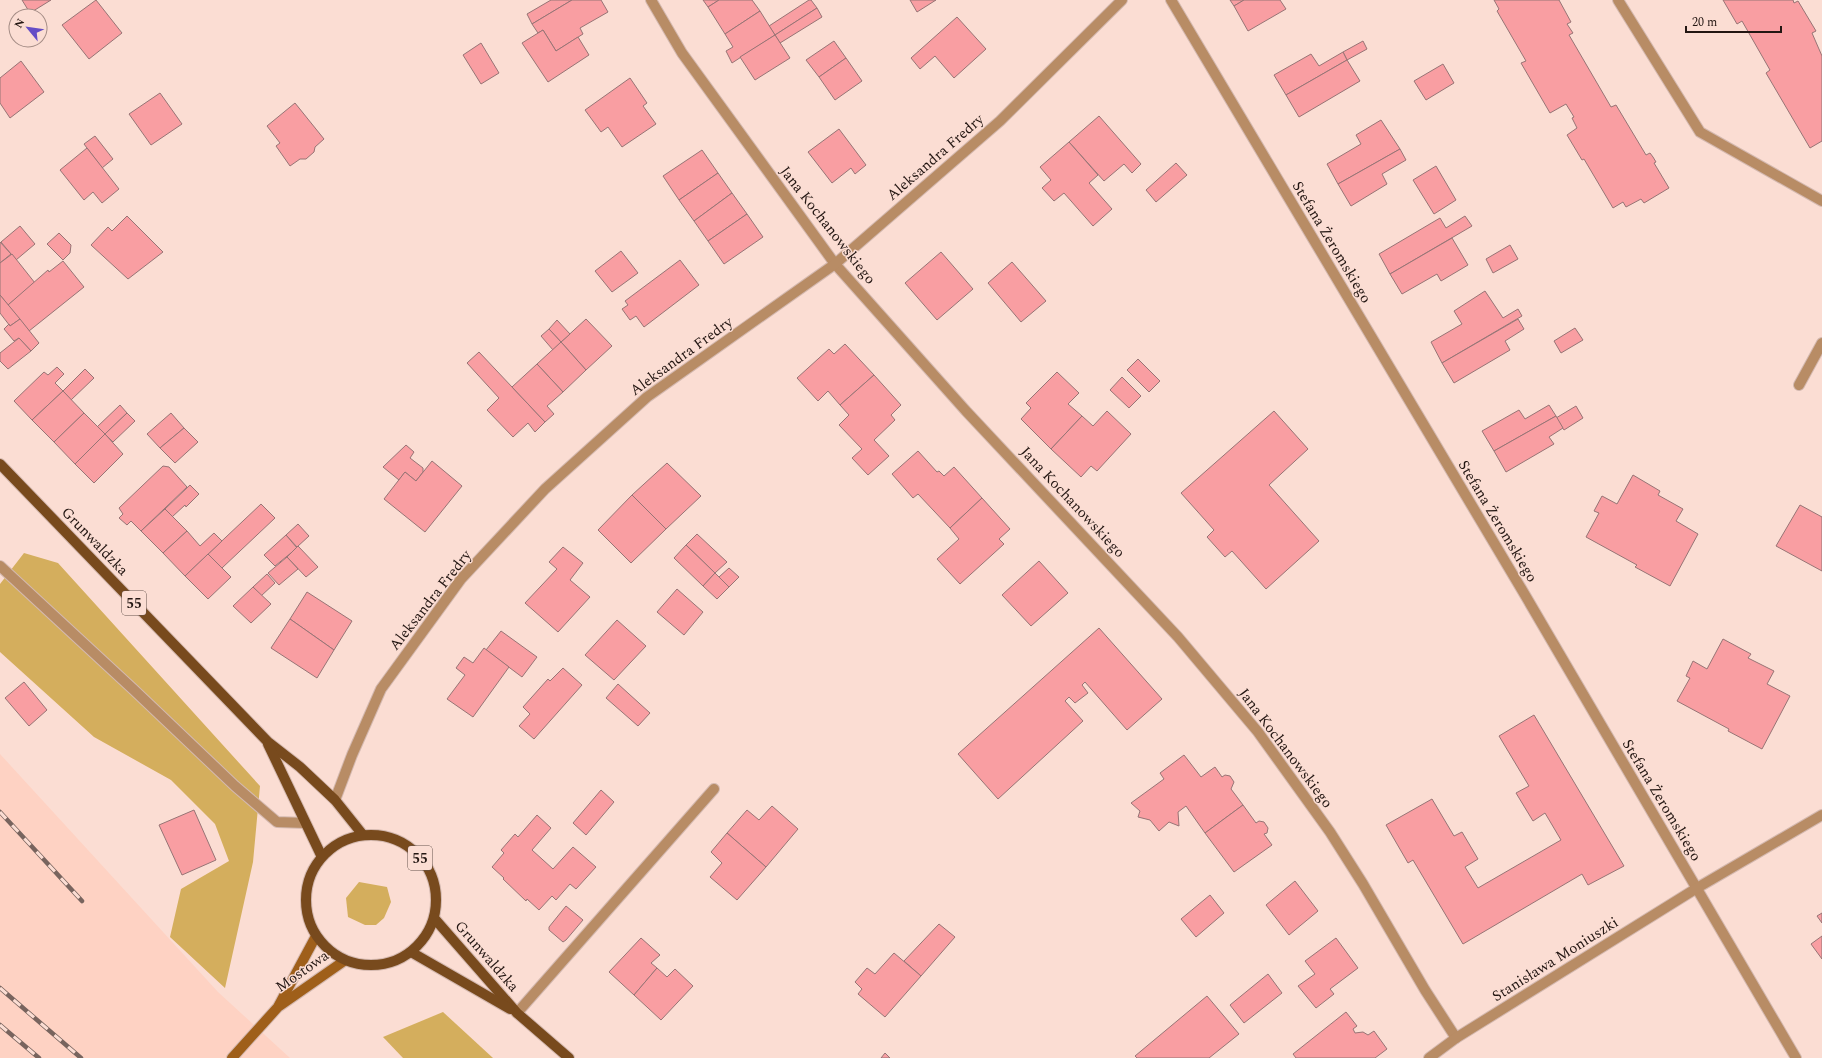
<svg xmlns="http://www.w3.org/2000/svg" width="1822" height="1058" viewBox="0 0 1822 1058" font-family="Spectral,serif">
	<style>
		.built { fill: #fed2c3 }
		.forest { fill: #d4ae5d }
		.building { fill: #f99ea2; stroke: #977475 }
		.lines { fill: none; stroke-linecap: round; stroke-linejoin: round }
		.lane-casing { stroke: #d4b9b0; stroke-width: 12 }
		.street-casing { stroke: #d4b9b0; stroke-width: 12 }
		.secondary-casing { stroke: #d4b9b0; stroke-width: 12 }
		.primary-casing { stroke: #d4b9b0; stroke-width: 12 }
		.lane { stroke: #b88c65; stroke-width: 10 }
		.street { stroke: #b88c65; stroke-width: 10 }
		.secondary { stroke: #9f5f1a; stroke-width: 10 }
		.primary { stroke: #784a1d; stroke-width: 10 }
		.rail-casing { stroke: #78645e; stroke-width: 4.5 }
		.rail { stroke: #fbddd3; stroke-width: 3; stroke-dasharray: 9; stroke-linecap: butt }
		.labels { text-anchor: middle; stroke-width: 3; stroke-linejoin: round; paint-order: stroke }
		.shield { fill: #fbddd3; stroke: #64524c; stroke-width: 1 }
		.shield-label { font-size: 14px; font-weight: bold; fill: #231612 }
		.street-label { font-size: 15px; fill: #231612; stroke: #fbddd3 }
	</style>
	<rect width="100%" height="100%" fill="#fbddd3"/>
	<polygon class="built" points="0,754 218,992 290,1058 0,1058"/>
	<g class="forest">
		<polygon points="24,553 58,563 260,786 253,862 225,988 170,937 181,889 229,861 215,824 171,780 94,737 0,652 0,584"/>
		<polygon points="359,882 387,887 391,902 384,918 376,925 365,925 348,917 346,898"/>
		<polygon points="443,1012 493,1058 403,1058 383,1037"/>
	</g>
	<g class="building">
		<polygon points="22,0 51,0 30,13"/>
		<polygon points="96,0 122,33 89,59 62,25"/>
		<polygon points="551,0 572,0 532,24 527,14"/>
		<polygon points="572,0 601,0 608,12 580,28 583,34 556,51 543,30 538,33 532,24"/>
		<polygon points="703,0 719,0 708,7"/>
		<polygon points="719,0 752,0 760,11 725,34 708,7"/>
		<polygon points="809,0 811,0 817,8 775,35 769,26"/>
		<polygon points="910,0 936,0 917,12"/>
		<polygon points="1230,0 1244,0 1234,6"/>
		<polygon points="1244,0 1280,0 1286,9 1248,31 1234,6"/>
		<polygon points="1494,0 1559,0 1571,22 1567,24 1573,33 1569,35 1611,107 1616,105 1646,155 1650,153 1653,157 1656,162 1654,163 1669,188 1644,203 1641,199 1626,207 1623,202 1613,208 1584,159 1582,160 1567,135 1577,128 1572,118 1574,117 1566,104 1550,113 1521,63 1526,61 1497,11 1499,9"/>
		<polygon points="1723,0 1793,0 1794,3 1798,1 1816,31 1812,33 1822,56 1822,141 1810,148 1766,73 1770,70 1742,21 1737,24"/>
		<polygon points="817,8 822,17 780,43 775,35"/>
		<polygon points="760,11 775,35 732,63 726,51 733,47 725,34"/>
		<polygon points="957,17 986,49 954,78 935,56 920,69 911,58"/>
		<polygon points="543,30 556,51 578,37 589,55 548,82 522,43"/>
		<polygon points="775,35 790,58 755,80 740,57"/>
		<polygon points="834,41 846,58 819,77 806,60"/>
		<polygon points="1363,41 1367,49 1347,60 1343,52"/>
		<polygon points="481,43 499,73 481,84 463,55"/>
		<polygon points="1343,52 1347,60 1286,95 1274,75 1311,54 1319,66"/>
		<polygon points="846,58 862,81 835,100 819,77"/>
		<polygon points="1347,60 1360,81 1299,117 1286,95"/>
		<polygon points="21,61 44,92 10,118 0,103 0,78"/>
		<polygon points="1443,64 1454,83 1426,100 1414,81"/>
		<polygon points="630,78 647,103 643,106 656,124 622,147 608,127 601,132 585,110"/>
		<polygon points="160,93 182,124 151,145 129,114"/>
		<polygon points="295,103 324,139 315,147 314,152 306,159 300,159 290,166 276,146 280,143 267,126"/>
		<polygon points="1099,116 1141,164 1132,173 1124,164 1104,181 1069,142"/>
		<polygon points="1381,120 1400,149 1338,184 1327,164 1361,144 1356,135"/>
		<polygon points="839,129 866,165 855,174 851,168 832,183 808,152"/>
		<polygon points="95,136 113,159 102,168 84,144"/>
		<polygon points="1069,142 1098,175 1089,183 1112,209 1093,226 1064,193 1054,201 1042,188 1051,180 1040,167"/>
		<polygon points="87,148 119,189 102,203 93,192 84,200 60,170"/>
		<polygon points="1400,149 1406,160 1382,174 1387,184 1351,206 1338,184"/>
		<polygon points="702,150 718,173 679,200 663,176"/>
		<polygon points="1176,163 1187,175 1156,202 1146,190"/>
		<polygon points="1436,166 1456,200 1434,214 1413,180"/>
		<polygon points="718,173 732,193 694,221 679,200"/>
		<polygon points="732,193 747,214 708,241 694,221"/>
		<polygon points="747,214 763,237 724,264 708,241"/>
		<polygon points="127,216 163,252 128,279 91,245 108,227 112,231"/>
		<polygon points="1465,216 1472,226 1390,274 1379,254 1440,218 1446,228"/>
		<polygon points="20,226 35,244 16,260 1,242"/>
		<polygon points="59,233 71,245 70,253 63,260 47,244"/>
		<polygon points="1452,238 1468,265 1441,281 1437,274 1402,294 1390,274"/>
		<polygon points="0,242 11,254 0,263"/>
		<polygon points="1510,245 1518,259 1493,273 1486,259"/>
		<polygon points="621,251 638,273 612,292 595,271"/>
		<polygon points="941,252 973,289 937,320 905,283"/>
		<polygon points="12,254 35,283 8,305 0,295 0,263"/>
		<polygon points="680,260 699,285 644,327 636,316 630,320 622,309 628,305 625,301"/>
		<polygon points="63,261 84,287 29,331 8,305 48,270 49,272"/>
		<polygon points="1012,262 1046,301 1021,322 988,283"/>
		<polygon points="1485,291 1503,318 1518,309 1522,316 1442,363 1431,342 1462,324 1454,311"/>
		<polygon points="0,295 20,319 10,326 0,313"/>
		<polygon points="20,319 39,343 31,351 19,338 14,341 4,329 9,324 10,326"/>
		<polygon points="586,319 612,346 586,370 561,342"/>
		<polygon points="1518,319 1524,329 1505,341 1510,350 1454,383 1442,363"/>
		<polygon points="557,320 570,334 561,342 549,329"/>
		<polygon points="1575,328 1583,340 1561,353 1554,341"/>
		<polygon points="549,329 561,342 553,350 541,336"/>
		<polygon points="19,338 31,351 8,369 0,361 0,353"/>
		<polygon points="561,342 586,370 563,392 537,364"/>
		<polygon points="845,344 874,375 840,405 828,391 818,401 797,378 829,349 834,354"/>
		<polygon points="479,352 545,422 535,432 528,423 513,437 487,410 499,398 467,363"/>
		<polygon points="1138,359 1160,381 1149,392 1127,370"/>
		<polygon points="537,364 563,392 547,406 554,414 545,422 512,387"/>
		<polygon points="57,367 64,374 55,383 63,391 32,420 14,401 44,372 48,375"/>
		<polygon points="85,369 94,378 71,400 63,391"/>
		<polygon points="1057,372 1079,393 1068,404 1082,416 1051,449 1021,419 1031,408 1026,403"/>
		<polygon points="874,375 901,405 891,415 895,420 874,440 889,456 868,475 852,458 862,449 839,425 849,415 840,405"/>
		<polygon points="1122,377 1141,396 1129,408 1110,390"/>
		<polygon points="63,391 84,413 54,442 32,420"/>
		<polygon points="120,405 127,413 105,434 97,427"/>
		<polygon points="1549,405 1556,416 1494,451 1482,431 1519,410 1525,419"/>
		<polygon points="1576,406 1583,418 1564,430 1556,418"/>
		<polygon points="1107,411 1131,434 1097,471 1091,466 1081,477 1051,449 1082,416 1093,426"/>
		<polygon points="1274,411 1308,449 1269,485 1319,541 1266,589 1232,551 1225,557 1207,537 1214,530 1181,493"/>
		<polygon points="84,413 105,434 75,464 54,442"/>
		<polygon points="127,413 135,421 113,442 105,434"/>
		<polygon points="171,413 184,428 160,448 147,434"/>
		<polygon points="1556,416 1563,428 1549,437 1554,444 1506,472 1494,451"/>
		<polygon points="184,428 198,442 175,463 160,448"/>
		<polygon points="105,434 123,454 94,483 75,464"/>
		<polygon points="406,445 414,452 410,458 423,468 423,472 416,481 405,472 399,480 383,467"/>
		<polygon points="918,451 937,472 939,471 944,476 954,467 982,498 950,528 918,494 913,498 892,474"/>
		<polygon points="432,461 462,486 425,532 384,499 405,472 416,481"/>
		<polygon points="667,463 701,496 666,529 632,495"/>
		<polygon points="163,466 169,467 187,487 141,531 131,521 127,525 119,518 123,514 119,508"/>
		<polygon points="1633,475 1660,491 1658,495 1683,509 1676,521 1698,534 1670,586 1635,567 1637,565 1586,537 1599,513 1594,511 1602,496 1617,504"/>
		<polygon points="190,485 199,494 186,507 185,505 172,517 165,509"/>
		<polygon points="632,495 666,529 631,563 598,530"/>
		<polygon points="982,498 1010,529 999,539 1004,544 960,584 937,559 959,539 950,528"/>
		<polygon points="261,504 275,518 222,568 208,554"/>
		<polygon points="1800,505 1822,517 1822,571 1776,546"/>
		<polygon points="165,509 187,531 163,553 141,531"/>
		<polygon points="298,524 309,536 297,547 286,535"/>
		<polygon points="187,531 200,546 214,533 222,541 185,576 163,553"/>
		<polygon points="697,534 727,562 715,573 686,545"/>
		<polygon points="286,535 297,548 275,566 264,555"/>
		<polygon points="686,545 715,573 703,586 674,558"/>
		<polygon points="298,546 318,567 306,577 287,557"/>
		<polygon points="563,547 583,563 570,580 590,597 558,632 525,603 557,569 549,562"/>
		<polygon points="208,554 231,577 208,599 185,576"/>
		<polygon points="287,557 298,569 279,585 268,573"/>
		<polygon points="1039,561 1068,593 1031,626 1002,595"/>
		<polygon points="729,568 739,577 729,587 719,577"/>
		<polygon points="715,573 729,587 717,599 703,586"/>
		<polygon points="267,574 275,583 261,596 253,587"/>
		<polygon points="253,587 271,604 251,623 233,606"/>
		<polygon points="677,589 703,612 684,635 657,612"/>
		<polygon points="307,592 352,621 334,650 290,619"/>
		<polygon points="290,619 334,650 317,678 271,648"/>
		<polygon points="617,620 646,646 614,680 585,655"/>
		<polygon points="1099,628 1162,699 1127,730 1085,682 1082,685 1088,693 1075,703 1069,697 1065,701 1083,721 998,799 958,754"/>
		<polygon points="501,631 537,657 522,677 486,650"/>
		<polygon points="1723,639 1751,654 1748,658 1774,671 1767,684 1790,696 1762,749 1728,731 1729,729 1677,701 1690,678 1686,676 1693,661 1707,669"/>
		<polygon points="484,648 509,667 473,717 447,699 465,675 456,668 464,657 473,663"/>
		<polygon points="563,668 582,685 534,739 519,726 530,714 523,707 548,679 550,681"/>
		<polygon points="24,682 47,710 29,726 5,698"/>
		<polygon points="618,684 650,713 638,726 606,698"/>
		<polygon points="1534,715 1624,866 1588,885 1582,874 1463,944 1413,860 1408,863 1386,825 1432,799 1454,836 1462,832 1478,859 1465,867 1478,888 1561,840 1545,813 1533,821 1516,793 1529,786 1499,736"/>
		<polygon points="1184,755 1201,777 1215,767 1222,777 1225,775 1230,776 1234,782 1231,789 1243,805 1205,833 1186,806 1178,812 1179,826 1169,822 1159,831 1150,820 1138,817 1140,811 1131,803 1164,779 1160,773"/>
		<polygon points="601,790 614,802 586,835 573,823"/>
		<polygon points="1243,805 1256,823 1259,821 1264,822 1268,828 1267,833 1264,834 1272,845 1234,872 1205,833"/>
		<polygon points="772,806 798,829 766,867 727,833 747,810 759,820"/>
		<polygon points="194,810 216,860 182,875 159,825"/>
		<polygon points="537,815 551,828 532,850 553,869 573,847 596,867 576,889 570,884 556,900 552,896 539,910 527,899 526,901 503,879 504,878 492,867 504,853 501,850 515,834 518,837"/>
		<polygon points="727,833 766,867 737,900 710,877 722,863 711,852"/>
		<polygon points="1295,881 1318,911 1289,935 1266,905"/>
		<polygon points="1210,895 1224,913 1196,937 1181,919"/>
		<polygon points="566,906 583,920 566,940 563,942 549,930 549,927"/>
		<polygon points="1822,913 1822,923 1817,916"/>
		<polygon points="939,924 955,937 921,976 904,961"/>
		<polygon points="1822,936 1822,959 1811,944"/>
		<polygon points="641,938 660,955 651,963 657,968 634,995 609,972"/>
		<polygon points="1336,938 1358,968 1330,989 1334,994 1316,1008 1298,986 1315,974 1305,961"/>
		<polygon points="894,953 921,976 885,1017 858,994 862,989 855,982 867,968 875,974"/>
		<polygon points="657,968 667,977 675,969 693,986 661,1020 634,995"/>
		<polygon points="1268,974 1282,993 1244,1023 1230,1005"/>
		<polygon points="1207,996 1239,1034 1209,1058 1137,1058 1135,1056"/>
		<polygon points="1346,1012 1357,1026 1353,1029 1355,1033 1363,1032 1368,1035 1374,1031 1387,1049 1375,1058 1296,1058 1293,1054"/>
		<polygon points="885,1053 890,1058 881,1058"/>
	</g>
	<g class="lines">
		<g class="lane-casing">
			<g id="lane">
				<polyline points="1618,0 1700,132 1822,201"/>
				<polyline points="1799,385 1822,343"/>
				<polyline points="0,566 134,690 235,786 277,822 305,823"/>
				<polyline points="517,1013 714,789"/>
			</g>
		</g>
		<g class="street-casing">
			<g id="street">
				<polyline points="651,0 682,53 835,264 966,411 1178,637 1258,732 1330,832 1363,884 1425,990 1456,1038"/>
				<polyline points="1171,0 1525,595 1796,1058"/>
				<polyline points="335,800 352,755 381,689 461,579 545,489 647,397 835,264 1000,121 1122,0"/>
				<polyline points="1429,1058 1456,1038 1697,888 1822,815"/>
			</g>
		</g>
		<g class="secondary-casing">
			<g id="secondary">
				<polyline points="279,1005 316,936"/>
				<polyline points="232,1058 278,1007 344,961"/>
			</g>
		</g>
		<g class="primary-casing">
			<g id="primary">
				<polyline points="0,464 268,742 300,767 335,800 363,835"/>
				<polyline points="268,744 321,855"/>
				<circle cx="371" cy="900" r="65"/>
				<polyline points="434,918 517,1013 569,1058"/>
				<polyline points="411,952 510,1009"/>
			</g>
		</g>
		<use href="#lane" class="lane"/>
		<use href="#street" class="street"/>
		<use href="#secondary" class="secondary"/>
		<use href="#primary" class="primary"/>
		<g class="rail-casing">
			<g id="rail">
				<polyline points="0,812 82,901"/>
				<polyline points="0,988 81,1058"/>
				<polyline points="0,1025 39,1058"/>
			</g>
		</g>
		<use href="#rail" class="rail"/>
	</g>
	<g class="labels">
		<g class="shield">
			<rect x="122" y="591" width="24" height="24" rx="3"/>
			<rect x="408" y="846" width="24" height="24" rx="3"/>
		</g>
		<g class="shield-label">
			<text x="134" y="608">55</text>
			<text x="420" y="863">55</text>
		</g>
		<g class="street-label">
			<text transform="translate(935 157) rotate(-41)" y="5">Aleksandra Fredry</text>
			<text transform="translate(828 225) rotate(52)" y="5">Jana Kochanowskiego</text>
			<text transform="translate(1332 242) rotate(59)" y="5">Stefana Żeromskiego</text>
			<text transform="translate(681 356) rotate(-36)" y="5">Aleksandra Fredry</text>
			<text transform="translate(1073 502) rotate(47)" y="5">Jana Kochanowskiego</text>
			<text transform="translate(1498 521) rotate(59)" y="5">Stefana Żeromskiego</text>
			<text transform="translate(95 541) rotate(46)" y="5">Grunwaldzka</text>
			<text transform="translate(430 600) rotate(-52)" y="5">Aleksandra Fredry</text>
			<text transform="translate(1286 748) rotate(53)" y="5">Jana Kochanowskiego</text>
			<text transform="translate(1662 800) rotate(59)" y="5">Stefana Żeromskiego</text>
			<text transform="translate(487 956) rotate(49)" y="5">Grunwaldzka</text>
			<text transform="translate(1555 959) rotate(-32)" y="5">Stanisława Moniuszki</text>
			<text transform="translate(302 971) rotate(-35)" y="5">Mostowa</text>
		</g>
	</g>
	<g transform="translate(28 28) rotate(299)"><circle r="19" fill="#fbddd3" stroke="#a58d86"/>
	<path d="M0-3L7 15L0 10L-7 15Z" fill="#654dc6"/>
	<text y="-6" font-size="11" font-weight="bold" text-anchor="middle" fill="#231612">N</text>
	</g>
	<path d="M1686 26v6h95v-6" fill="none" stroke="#231612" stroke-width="2"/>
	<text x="1692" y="26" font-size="12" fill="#231612" stroke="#fbddd3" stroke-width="3" paint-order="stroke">20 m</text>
</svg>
